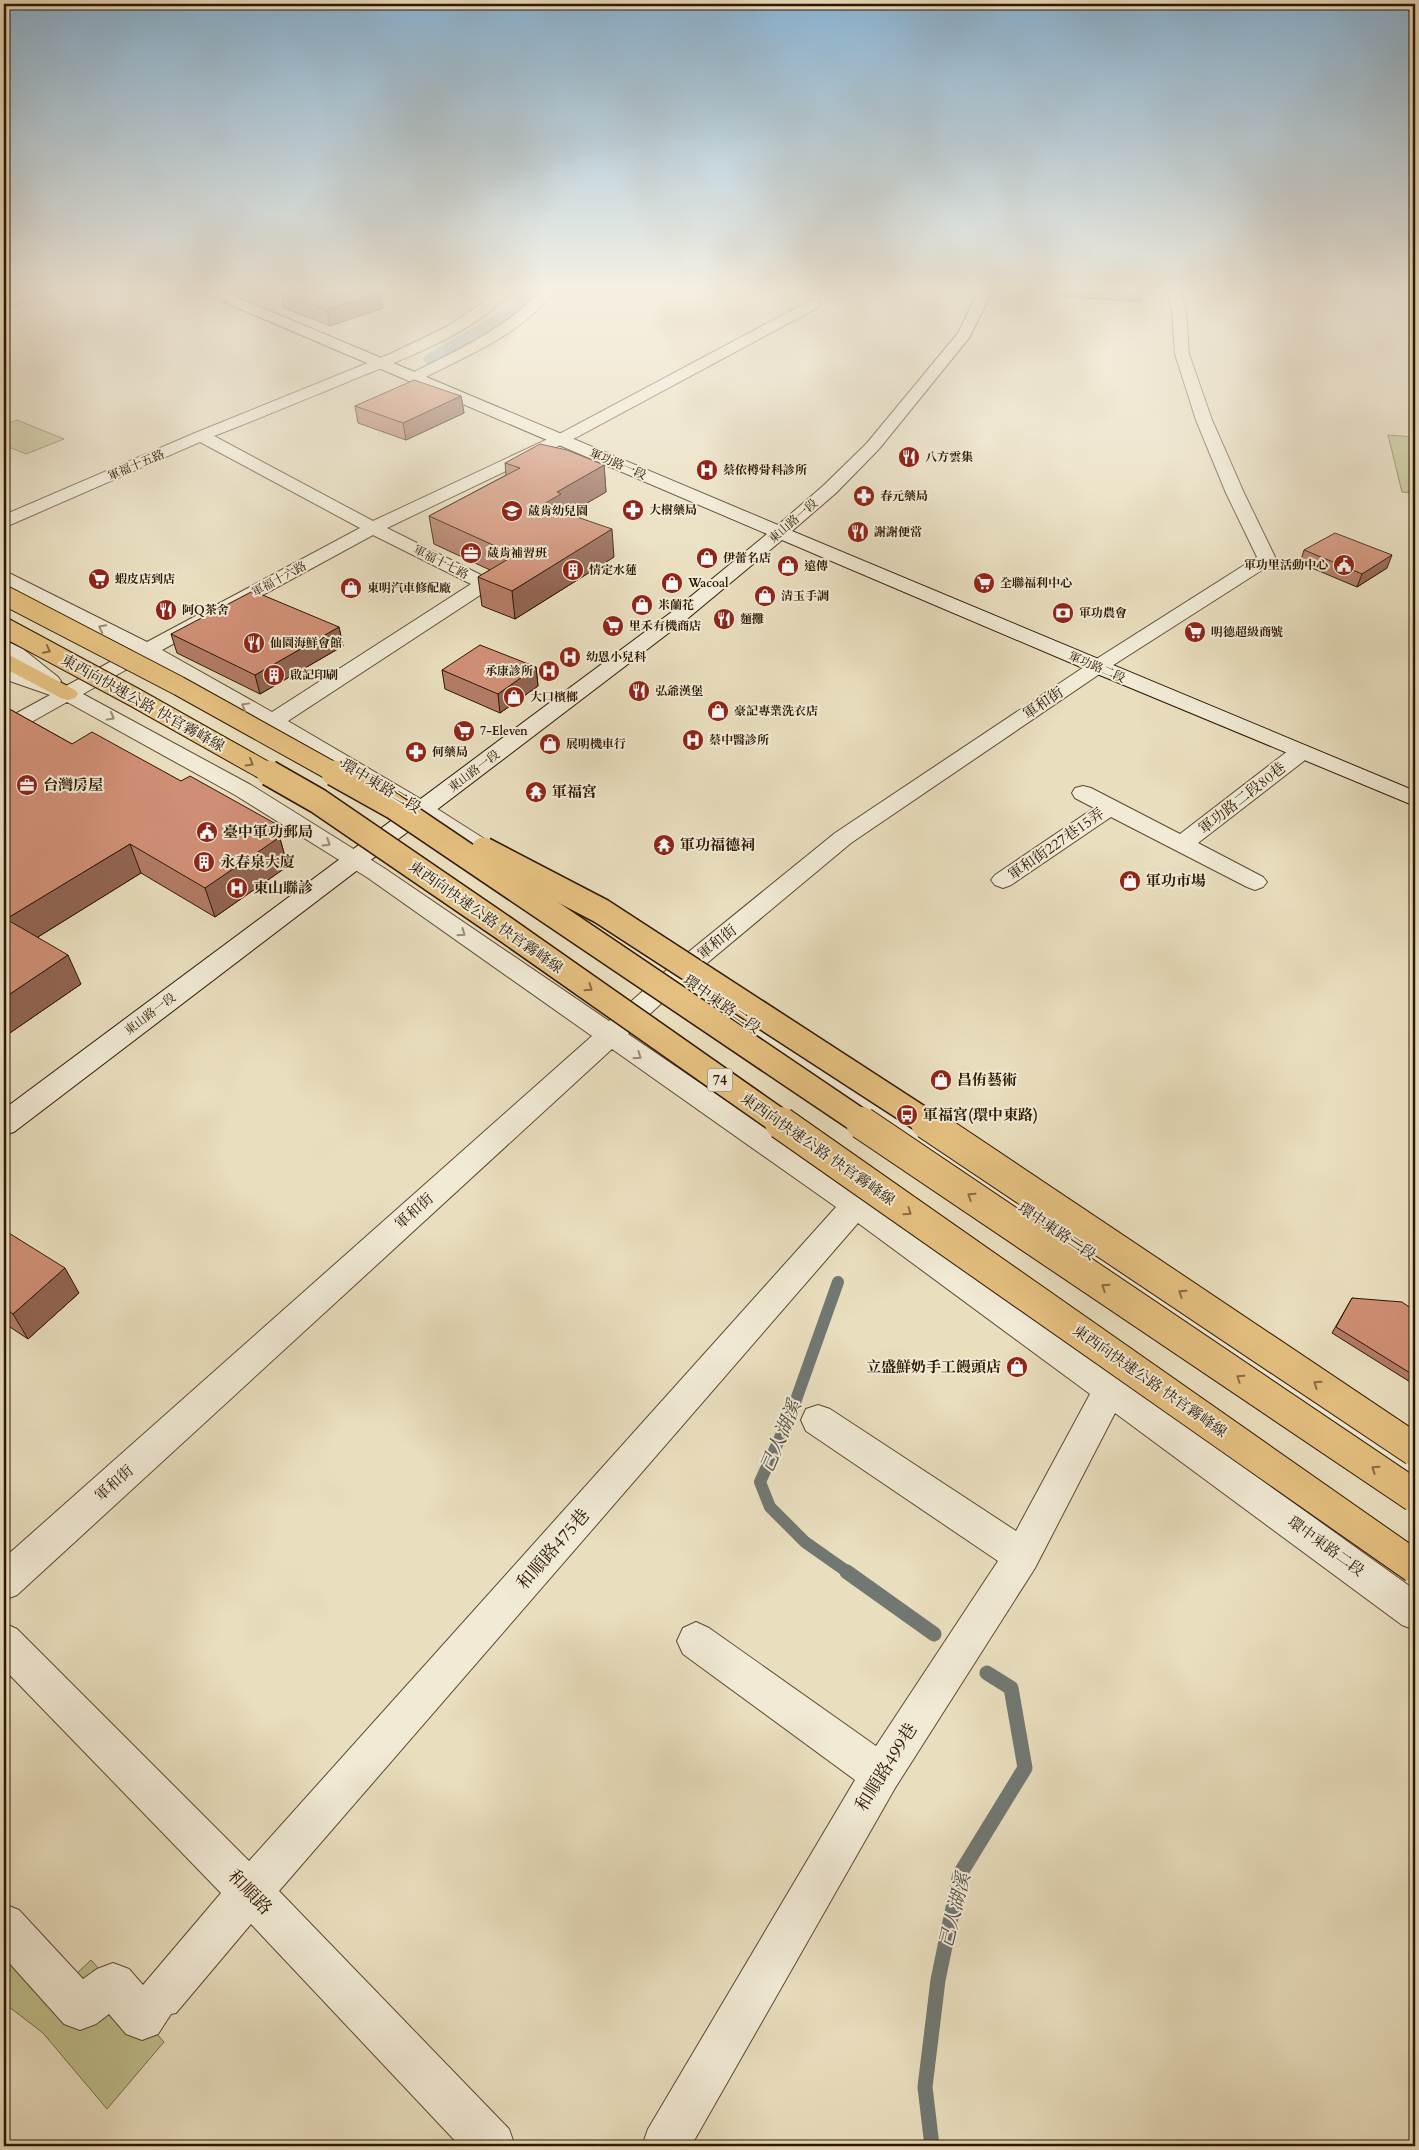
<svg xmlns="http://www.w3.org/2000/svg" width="1419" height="2150" viewBox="0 0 1419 2150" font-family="Cardo,'Noto Serif TC',serif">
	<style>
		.green { fill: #bfbf8c; stroke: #766b46 }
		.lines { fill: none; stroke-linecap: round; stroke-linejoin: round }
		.stream-far1 { stroke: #717872; stroke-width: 12 }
		.stream { stroke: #717872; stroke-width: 15 }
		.canal { fill: #9db9bd; fill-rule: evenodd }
		.street-casing { stroke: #5d4930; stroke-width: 2 }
		.secondary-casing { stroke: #2e1701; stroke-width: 2 }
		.highway-casing { stroke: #2e1701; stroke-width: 2 }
		.street { fill: #f1ead5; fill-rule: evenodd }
		.secondary { fill: #f1ead5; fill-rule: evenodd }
		.highway { fill: #e4bf7f; fill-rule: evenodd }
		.highway-bridge-far2-casing { stroke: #2e1701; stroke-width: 21; stroke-linecap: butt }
		.highway-bridge-far1-casing { stroke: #2e1701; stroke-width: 28; stroke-linecap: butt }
		.highway-bridge-casing { stroke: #2e1701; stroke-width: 34; stroke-linecap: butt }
		.highway-bridge-far2 { stroke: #e4bf7f; stroke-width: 19 }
		.highway-bridge-far1 { stroke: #e4bf7f; stroke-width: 25 }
		.highway-bridge { stroke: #e4bf7f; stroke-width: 32 }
		.wall { fill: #b37b65; stroke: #2e1701 }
		.shaded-wall { fill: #926452; stroke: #2e1701 }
		.building { fill: #d08f75; stroke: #2e1701 }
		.oneway { stroke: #998b76 }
		.oneway2 { stroke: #896b40 }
		.labels { text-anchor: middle; stroke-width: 4; stroke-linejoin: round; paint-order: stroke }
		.far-poi-label { font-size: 12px; font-weight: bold; fill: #2e1701; stroke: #f1ead5; text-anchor: start }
		.far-street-label { font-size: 12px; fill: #2e1701; stroke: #f1ead5 }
		.shield { fill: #f1ead5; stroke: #685641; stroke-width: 1 }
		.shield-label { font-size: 14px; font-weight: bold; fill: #2e1701 }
		.street-label { font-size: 15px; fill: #2e1701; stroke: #f1ead5 }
		.poi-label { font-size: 15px; font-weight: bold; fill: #2e1701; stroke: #f1ead5; text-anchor: start }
		.near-street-label { font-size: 18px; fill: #2e1701; stroke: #f1ead5 }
		.near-water-label { font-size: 19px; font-style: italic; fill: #555043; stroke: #f1ead5 }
	</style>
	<rect width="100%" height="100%" fill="#e9debe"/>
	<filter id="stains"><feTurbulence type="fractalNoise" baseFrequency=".004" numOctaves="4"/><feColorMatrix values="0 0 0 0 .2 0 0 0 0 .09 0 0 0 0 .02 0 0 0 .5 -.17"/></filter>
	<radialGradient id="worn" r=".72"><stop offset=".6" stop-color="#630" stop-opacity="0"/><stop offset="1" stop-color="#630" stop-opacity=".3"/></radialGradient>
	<g class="green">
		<polygon points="17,420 64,439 26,454 4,445 4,425"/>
		<polygon points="1388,435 1415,437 1415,493 1402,492"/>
		<polygon points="4,1900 75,1975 91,1960 164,2042 107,2109 43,2033 4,2003"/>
	</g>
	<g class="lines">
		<polyline class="stream-far1" points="838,1282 792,1411 760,1482 770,1507 805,1542 849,1573"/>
		<g class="stream">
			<polyline points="847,1572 934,1634"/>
			<polyline points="932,2146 925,2087 938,1980 960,1874 1025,1768 1011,1688 987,1673"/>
		</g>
		<polygon class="canal" points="521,290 539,290 519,316 440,363 433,365 426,363 423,359 426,355 507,308"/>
		<g class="street-casing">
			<g id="street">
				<polygon points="34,290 55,290 53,293 4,308 4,300"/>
				<path d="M461 290H481L492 294 496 290H511C479 333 395 362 345 383 301 401 258 419 214 436L373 521 565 431 809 301H819L821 304 819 307 577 437 387 528 491 580 493 584 491 588 288 721 431 805 513 857 517 862 513 867 505 869 497 867C382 794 265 725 147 658L83 694 251 785 384 868 609 1021 670 967 835 833 1090 663 1257 557 1226 493 1196 420 1175 354 1172 312 1167 290H1181L1186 312 1189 354 1212 420 1244 493 1276 559 1273 563 1104 671 851 843 688 979 628 1034 867 1197 1415 1590V1630L1402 1625 1115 1413 1035 1568 895 1788 691 2146H642L648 2129 855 1780 683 1654 677 1641 683 1628 696 1622 709 1628 876 1746 998 1561 806 1431 801 1420 806 1409 818 1405 830 1409 1016 1531 1090 1394 858 1223 279 1891 509 2129 515 2146H460L251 1924 176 2013 171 2014 158 2034 142 2040 126 2034 109 2014 96 2024 80 2030 64 2024 4 1957V1904L19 1910 83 1979 97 1969 113 1963 129 1969 143 1985 221 1893 4 1669V1623L17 1629 249 1861 836 1207 612 1049 17 1595 4 1600V1558L592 1036 368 878 235 795 67 702 12 733 4 734V720L50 695 4 679V666L30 674 4 654V640L23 649 58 677 61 681 59 684 66 686 132 650 4 585V572L11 574 147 642 360 528 200 442 10 525 4 526V515L195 433 390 354 448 326 485 301 463 293ZM373 535 471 584 272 712 162 650Z"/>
				<path d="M541 290H555C522 335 465 356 418 381H408L406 378 408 375C454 351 505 330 541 290Z"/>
				<polygon points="1301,745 1309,747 1312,752 1309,757 1198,843 1263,877 1267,882 1263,887 1255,890 1247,887 1111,817 1011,885 1003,888 995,885 991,880 995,875 1094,808 1075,798 1072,793 1075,788 1083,786 1091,788 1180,834 1293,747"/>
				<polygon points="723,995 732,998 1113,1253 1415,1452 1415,1487 1403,1482 1091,1271 714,1010 710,1004 714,998"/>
			</g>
		</g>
		<g class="secondary-casing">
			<polygon id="secondary" points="201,290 220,290 778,525 824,485 867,443 958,333 979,290 993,290 969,338 879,449 836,493 792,531 1415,791 1415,806 1090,671 782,540 687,619 14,1132 4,1135 4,1109 673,611 767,534 203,293"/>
		</g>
		<g class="highway-casing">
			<polygon id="highway" points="4,654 11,656 75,690 78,694 75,698 68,700 61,698 4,668"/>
		</g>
		<use href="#street" class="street"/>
		<use href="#secondary" class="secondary"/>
		<use href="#highway" class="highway"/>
		<g class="highway-bridge-far2-casing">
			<g id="highway-bridge-far2">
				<polyline points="4,595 179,686 337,774"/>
				<polyline points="4,627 134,697 271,774"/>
			</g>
		</g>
		<g class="highway-bridge-far1-casing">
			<g id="highway-bridge-far1">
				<polyline points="269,773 318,801 505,929 783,1124"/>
				<polyline points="334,773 393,806 864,1124"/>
				<polyline points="484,850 601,911 929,1124"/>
			</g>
		</g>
		<g class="highway-bridge-casing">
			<g id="highway-bridge">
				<polyline points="781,1123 1415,1567"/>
				<polyline points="862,1123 1415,1496"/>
				<polyline points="927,1123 1415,1450"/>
			</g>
		</g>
		<use href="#highway-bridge-far2" class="highway-bridge-far2"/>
		<use href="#highway-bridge-far1" class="highway-bridge-far1"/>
		<use href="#highway-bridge" class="highway-bridge"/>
	</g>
	<g class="wall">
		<polygon points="1058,290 1142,290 1140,302 1057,296"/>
		<polygon points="281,292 383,308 330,326 284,308"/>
		<polygon points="461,396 464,413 406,440 358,423 355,406"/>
		<polygon points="505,463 604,465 606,492 568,514 614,557 515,619 482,606 478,577 490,570 434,544 429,516 506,475"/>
		<polygon points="1304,550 1387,568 1357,587 1300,563"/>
		<polygon points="339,627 343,646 260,694 177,653 171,634"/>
		<polygon points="536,667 538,686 500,713 445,689 442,670"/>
		<polygon points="4,706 72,744 181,781 276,824 284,853 285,868 215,917 141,873 38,937 81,984 4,1037"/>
		<polygon points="4,1230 79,1293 28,1339 4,1323"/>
		<polygon points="1352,1298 1415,1311 1415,1385 1332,1333"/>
	</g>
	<g class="shaded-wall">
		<polygon points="380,292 383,308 330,326 327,310"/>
		<polygon points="461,396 464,413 406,440 403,423"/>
		<polygon points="604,465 606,492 563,517 542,505 557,492"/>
		<polygon points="612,529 614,557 515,619 512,591"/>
		<polygon points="1392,555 1387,568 1357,587 1362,574"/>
		<polygon points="339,627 343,646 260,694 255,675"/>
		<polygon points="536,667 538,686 500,713 498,694"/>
		<polygon points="276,824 284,853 285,868 215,917 205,888"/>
		<polygon points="130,844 141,873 20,948 6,919"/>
		<polygon points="68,955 81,984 4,1037 4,998"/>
		<polygon points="65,1268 79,1293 28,1339 13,1314"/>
	</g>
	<g class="building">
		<polygon points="287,290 375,290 380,292 327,310 281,292"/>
		<polygon points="414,380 461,396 403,423 355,406"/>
		<polygon points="540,444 567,450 604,465 557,492 561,494 542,505 612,529 512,591 478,577 515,555 429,516 520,468 505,463"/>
		<polygon points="1335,533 1392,555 1362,574 1304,550"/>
		<polygon points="253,591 339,627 255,675 171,634"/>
		<polygon points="480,645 536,667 498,694 442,670"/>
		<polygon points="4,706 72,744 92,732 181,781 190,776 276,824 277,839 205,888 130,844 6,919 68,955 4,998"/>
		<polygon points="4,1230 65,1268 13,1314 4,1308"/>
		<polygon points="1352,1298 1402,1302 1415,1311 1415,1376 1336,1327"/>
	</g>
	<defs><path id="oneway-chevron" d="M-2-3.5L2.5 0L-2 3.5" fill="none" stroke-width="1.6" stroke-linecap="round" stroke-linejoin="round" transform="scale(1.25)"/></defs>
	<g class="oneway">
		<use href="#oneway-chevron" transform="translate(102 628) rotate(-153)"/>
		<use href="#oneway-chevron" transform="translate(245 706) rotate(-151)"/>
		<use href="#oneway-chevron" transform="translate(111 717) rotate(29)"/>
		<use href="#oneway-chevron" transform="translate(327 843) rotate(32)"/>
		<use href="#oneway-chevron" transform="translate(462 933) rotate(35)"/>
		<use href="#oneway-chevron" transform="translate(638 1056) rotate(34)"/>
	</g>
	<g class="oneway2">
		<use href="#oneway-chevron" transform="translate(47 650) rotate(28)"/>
		<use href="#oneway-chevron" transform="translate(250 763) rotate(30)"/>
		<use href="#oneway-chevron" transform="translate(589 988) rotate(35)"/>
		<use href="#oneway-chevron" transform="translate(971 1196) rotate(-146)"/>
		<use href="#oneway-chevron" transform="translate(908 1212) rotate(35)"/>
		<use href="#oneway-chevron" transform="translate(1105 1287) rotate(-146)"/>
		<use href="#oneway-chevron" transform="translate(1182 1293) rotate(-146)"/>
		<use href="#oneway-chevron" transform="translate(1240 1378) rotate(-146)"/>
		<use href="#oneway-chevron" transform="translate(1317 1384) rotate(-146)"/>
		<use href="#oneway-chevron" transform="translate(1375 1469) rotate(-146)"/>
	</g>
	<linearGradient id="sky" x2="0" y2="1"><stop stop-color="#8ab6d7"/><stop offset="0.49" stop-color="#f5f0e2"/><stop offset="1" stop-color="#f5f0e2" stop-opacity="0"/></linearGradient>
	<rect width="1419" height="591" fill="url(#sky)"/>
	<defs>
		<g id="restaurant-disc" transform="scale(1.125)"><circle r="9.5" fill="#8f2418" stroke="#f1ead5"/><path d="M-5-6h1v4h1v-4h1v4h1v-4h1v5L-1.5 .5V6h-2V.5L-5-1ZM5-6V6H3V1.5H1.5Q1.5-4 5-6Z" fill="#fff"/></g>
		<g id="hospital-disc" transform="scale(1.125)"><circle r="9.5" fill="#8f2418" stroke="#f1ead5"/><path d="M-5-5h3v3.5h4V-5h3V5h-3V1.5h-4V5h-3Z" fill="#fff"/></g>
		<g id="pharmacy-disc" transform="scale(1.125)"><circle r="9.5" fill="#8f2418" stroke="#f1ead5"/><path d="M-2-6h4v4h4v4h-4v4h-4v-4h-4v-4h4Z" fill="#fff"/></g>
		<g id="school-disc" transform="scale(1.125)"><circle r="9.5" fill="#8f2418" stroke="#f1ead5"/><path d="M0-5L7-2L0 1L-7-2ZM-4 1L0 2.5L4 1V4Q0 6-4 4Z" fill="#fff"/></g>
		<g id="office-disc" transform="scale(1.125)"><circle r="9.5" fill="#8f2418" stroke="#f1ead5"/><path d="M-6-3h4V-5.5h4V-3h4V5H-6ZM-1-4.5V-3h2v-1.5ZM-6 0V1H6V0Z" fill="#fff"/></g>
		<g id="shop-disc" transform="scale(1.125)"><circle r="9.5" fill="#8f2418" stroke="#f1ead5"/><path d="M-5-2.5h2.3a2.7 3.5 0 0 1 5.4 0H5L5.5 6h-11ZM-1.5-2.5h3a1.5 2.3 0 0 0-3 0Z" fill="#fff"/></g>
		<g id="civic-disc" transform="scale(1.125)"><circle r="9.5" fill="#8f2418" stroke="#f1ead5"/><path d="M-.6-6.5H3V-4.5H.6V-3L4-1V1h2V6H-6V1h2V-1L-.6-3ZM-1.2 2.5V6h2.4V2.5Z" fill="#fff"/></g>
		<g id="building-disc" transform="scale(1.125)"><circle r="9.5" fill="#8f2418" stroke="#f1ead5"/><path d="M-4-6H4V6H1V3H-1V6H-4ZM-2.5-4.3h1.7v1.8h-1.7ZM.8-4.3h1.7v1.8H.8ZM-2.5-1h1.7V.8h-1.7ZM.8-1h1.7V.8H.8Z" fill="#fff"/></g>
		<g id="supermarket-disc" transform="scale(1.125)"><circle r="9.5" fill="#8f2418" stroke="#f1ead5"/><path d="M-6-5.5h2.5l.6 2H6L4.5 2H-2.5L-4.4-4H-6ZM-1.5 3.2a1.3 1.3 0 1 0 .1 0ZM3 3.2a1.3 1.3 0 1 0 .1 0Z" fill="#fff"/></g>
		<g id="bank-disc" transform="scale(1.125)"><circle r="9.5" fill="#8f2418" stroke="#f1ead5"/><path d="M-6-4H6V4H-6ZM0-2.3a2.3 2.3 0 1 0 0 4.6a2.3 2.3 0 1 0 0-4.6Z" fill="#fff"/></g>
		<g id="temple-disc" transform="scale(1.125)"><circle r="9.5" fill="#8f2418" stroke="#f1ead5"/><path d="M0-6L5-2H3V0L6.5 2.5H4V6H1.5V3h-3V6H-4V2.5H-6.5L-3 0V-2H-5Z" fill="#fff"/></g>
		<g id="bus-disc" transform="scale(1.125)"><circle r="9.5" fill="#8f2418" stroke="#f1ead5"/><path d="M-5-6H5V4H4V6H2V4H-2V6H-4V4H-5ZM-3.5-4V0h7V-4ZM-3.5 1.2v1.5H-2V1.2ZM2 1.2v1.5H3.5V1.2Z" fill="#fff"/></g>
	</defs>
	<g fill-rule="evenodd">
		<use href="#restaurant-disc" x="909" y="457"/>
		<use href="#hospital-disc" x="707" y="470"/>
		<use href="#pharmacy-disc" x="864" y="496"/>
		<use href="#pharmacy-disc" x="633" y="510"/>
		<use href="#school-disc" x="512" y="511"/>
		<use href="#restaurant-disc" x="858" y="532"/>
		<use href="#office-disc" x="471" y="553"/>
		<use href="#shop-disc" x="707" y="558"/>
		<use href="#civic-disc" x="1344" y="565"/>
		<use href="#shop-disc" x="788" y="566"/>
		<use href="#building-disc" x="573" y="570"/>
		<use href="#supermarket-disc" x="99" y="579"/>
		<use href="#shop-disc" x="672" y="583"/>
		<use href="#supermarket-disc" x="984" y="583"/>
		<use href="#shop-disc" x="351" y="588"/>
		<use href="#shop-disc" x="765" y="596"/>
		<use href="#shop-disc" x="642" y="605"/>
		<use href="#restaurant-disc" x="166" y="610"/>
		<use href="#bank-disc" x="1063" y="613"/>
		<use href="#restaurant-disc" x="724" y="619"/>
		<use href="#supermarket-disc" x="613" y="626"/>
		<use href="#supermarket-disc" x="1195" y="632"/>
		<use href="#restaurant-disc" x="254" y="643"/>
		<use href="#hospital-disc" x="570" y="657"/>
		<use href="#hospital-disc" x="549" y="671"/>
		<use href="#building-disc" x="274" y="675"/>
		<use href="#restaurant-disc" x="639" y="691"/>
		<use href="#shop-disc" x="514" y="697"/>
		<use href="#shop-disc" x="718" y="711"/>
		<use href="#supermarket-disc" x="464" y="731"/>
		<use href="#hospital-disc" x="693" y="740"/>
		<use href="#shop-disc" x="550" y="744"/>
		<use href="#pharmacy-disc" x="416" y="752"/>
		<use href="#office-disc" x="27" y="785"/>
		<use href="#temple-disc" x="536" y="792"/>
		<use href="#civic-disc" x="207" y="832"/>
		<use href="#temple-disc" x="664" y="845"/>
		<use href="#building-disc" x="204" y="862"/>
		<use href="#shop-disc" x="1130" y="881"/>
		<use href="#hospital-disc" x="237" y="888"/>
		<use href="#shop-disc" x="941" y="1080"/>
		<use href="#bus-disc" x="907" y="1115"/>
		<use href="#shop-disc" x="1017" y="1367"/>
	</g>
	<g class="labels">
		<g class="far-poi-label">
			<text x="925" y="461">八方雲集</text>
			<text x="723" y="474">蔡依樽骨科診所</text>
			<text x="880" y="500">春元藥局</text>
			<text x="649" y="514">大樹藥局</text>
			<text x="528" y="515">葳肯幼兒園</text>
			<text x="874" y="536">謝謝便當</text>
			<text x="487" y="557">葳肯補習班</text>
			<text x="723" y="562">伊蕾名店</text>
			<text x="1328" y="569" text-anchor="end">軍功里活動中心</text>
			<text x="804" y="570">遠傳</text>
			<text x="589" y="574">情定水蓮</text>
			<text x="115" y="583">蝦皮店到店</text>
			<text x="688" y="587">Wacoal</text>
			<text x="1000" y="587">全聯福利中心</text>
			<text x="367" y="592">東明汽車修配廠</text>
			<text x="781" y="600">清玉手調</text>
			<text x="658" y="609">米蘭花</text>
			<text x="182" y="614">阿Q茶舍</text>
			<text x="1079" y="617">軍功農會</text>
			<text x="740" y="623">麵攤</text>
			<text x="629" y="630">里禾有機商店</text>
			<text x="1211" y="636">明德超級商號</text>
			<text x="270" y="647">仙園海鮮會館</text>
			<text x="586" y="661">幼恩小兒科</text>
			<text x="533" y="675" text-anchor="end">承康診所</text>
			<text x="290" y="679">啟記印刷</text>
			<text x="655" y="695">弘爺漢堡</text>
			<text x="530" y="701">大口檳榔</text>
			<text x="734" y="715">豪記專業洗衣店</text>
			<text x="480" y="735">7-Eleven</text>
			<text x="709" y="744">蔡中醫診所</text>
			<text x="566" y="748">展明機車行</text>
			<text x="432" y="756">何藥局</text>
		</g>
		<g class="far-street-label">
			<text transform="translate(618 464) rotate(23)" y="4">軍功路一段</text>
			<text transform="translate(136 465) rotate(-23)" y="4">軍福十五路</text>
			<text transform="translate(793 521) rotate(-41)" y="4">東山路一段</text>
			<text transform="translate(441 562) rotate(27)" y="4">軍福十七路</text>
			<text transform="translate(279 579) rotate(-28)" y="4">軍福十六路</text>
			<text transform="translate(1097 667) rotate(23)" y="4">軍功路二段</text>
			<text transform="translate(474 771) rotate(-37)" y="4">東山路一段</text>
			<text transform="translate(150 1014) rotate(-37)" y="4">東山路一段</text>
		</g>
		<rect class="shield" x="707.5" y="1068.5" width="25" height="23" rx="4"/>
		<g class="shield-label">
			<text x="720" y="1085">74</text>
		</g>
		<g class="street-label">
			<text transform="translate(143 703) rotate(29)" y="5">東西向快速公路 快官霧峰線</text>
			<text transform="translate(1043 703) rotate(-34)" y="5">軍和街</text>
			<text transform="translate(381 786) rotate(31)" y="5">環中東路二段</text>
			<text transform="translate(1242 798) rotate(-38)" y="5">軍功路二段80巷</text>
			<text transform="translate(1056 844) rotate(-35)" y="5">軍和街227巷15弄</text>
			<text transform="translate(486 917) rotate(35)" y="5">東西向快速公路 快官霧峰線</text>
			<text transform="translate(717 942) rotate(-39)" y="5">軍和街</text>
			<text transform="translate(722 1004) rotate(35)" y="5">環中東路二段</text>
			<text transform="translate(818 1149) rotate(35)" y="5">東西向快速公路 快官霧峰線</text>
			<text transform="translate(414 1211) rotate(-42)" y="5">軍和街</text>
			<text transform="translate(1057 1231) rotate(34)" y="5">環中東路二段</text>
			<text transform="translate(1150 1381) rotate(35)" y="5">東西向快速公路 快官霧峰線</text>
			<text transform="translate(114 1483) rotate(-42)" y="5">軍和街</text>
			<text transform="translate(1326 1546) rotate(36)" y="5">環中東路二段</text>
		</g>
		<g class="poi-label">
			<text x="43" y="790">台灣房屋</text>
			<text x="552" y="797">軍福宮</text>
			<text x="223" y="837">臺中軍功郵局</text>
			<text x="680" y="850">軍功福德祠</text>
			<text x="220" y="867">永春泉大廈</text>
			<text x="1146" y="886">軍功市場</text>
			<text x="253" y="893">東山聯診</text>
			<text x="957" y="1085">昌侑藝術</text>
			<text x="923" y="1120">軍福宮(環中東路)</text>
			<text x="1001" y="1372" text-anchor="end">立盛鮮奶手工饅頭店</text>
		</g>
		<g class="near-street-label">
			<text transform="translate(553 1549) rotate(-49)" y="6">和順路475巷</text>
			<text transform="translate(886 1767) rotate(-58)" y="6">和順路499巷</text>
			<text transform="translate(250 1892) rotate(46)" y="6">和順路</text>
		</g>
		<g class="near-water-label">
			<text transform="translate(780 1436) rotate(-67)" y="7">己人湖溪</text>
			<text transform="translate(954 1910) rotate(-76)" y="7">己人湖溪</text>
		</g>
	</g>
	<rect width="1419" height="2150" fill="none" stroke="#e9debe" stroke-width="20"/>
	<rect x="5" y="5" width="1409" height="2140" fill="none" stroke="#2e1701" stroke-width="2.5"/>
	<rect x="10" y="10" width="1399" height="2130" fill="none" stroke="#2e1701"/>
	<rect width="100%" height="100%" filter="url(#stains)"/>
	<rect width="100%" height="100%" fill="url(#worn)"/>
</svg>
